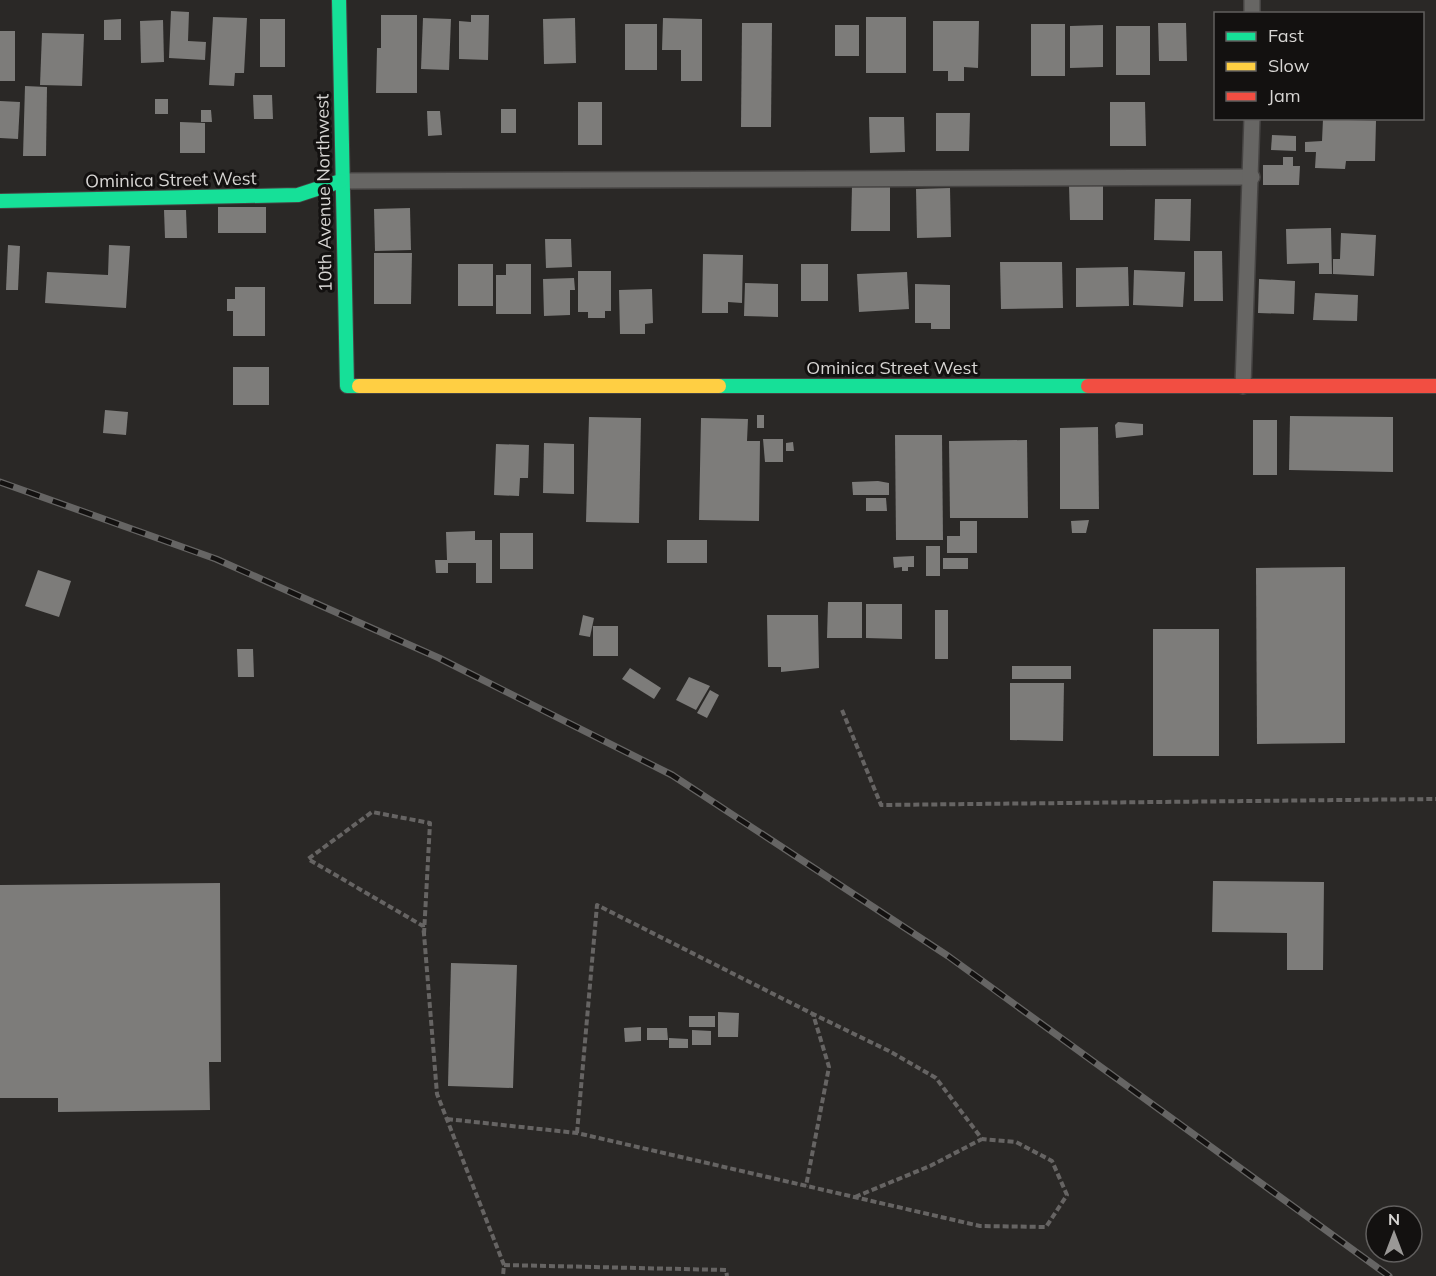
<svg xmlns="http://www.w3.org/2000/svg" width="1436" height="1276" viewBox="0 0 1436 1276" font-family="Mulish,sans-serif">
	<style>
		.building { fill: #7d7c7a }
		.lines { fill: none; stroke-linecap: round; stroke-linejoin: round }
		.lane-casing { stroke: #464443; stroke-width: 18 }
		.fast-casing { stroke: #464443; stroke-width: 16 }
		.slow-casing { stroke: #464443; stroke-width: 16 }
		.jam-casing { stroke: #464443; stroke-width: 16 }
		.path { stroke: #666463; stroke-width: 4; stroke-dasharray: 6 3; stroke-linecap: butt }
		.lane { stroke: #676664; stroke-width: 15 }
		.fast { stroke: #16e098; stroke-width: 14 }
		.slow { stroke: #ffcf43; stroke-width: 14 }
		.jam { stroke: #f24e42; stroke-width: 14 }
		.rail-casing { stroke: #666564; stroke-width: 7 }
		.rail { stroke: #131110; stroke-width: 4.5; stroke-dasharray: 14; stroke-linecap: butt }
		.labels { text-anchor: middle; stroke-width: 6; stroke-linejoin: round; paint-order: stroke }
		.street-label { font-size: 18px; fill: #d7d5d3; stroke: #131110 }
	</style>
	<rect width="100%" height="100%" fill="#2a2826"/>
	<g class="building">
		<polygon points="171,11 189,12 188,41 206,42 205,60 169,58"/>
		<polygon points="381,15 417,15 417,93 376,93 377,48 381,48"/>
		<polygon points="471,15 489,15 488,60 459,59 459,21 471,22"/>
		<polygon points="213,17 247,18 244,73 235,73 234,86 209,85"/>
		<rect x="866" y="17" width="40" height="56"/>
		<polygon points="423,18 451,19 449,70 421,69"/>
		<polygon points="575,18 576,63 544,64 543,19"/>
		<polygon points="663,18 702,19 702,81 681,81 681,50 662,50"/>
		<polygon points="121,19 121,40 104,40 104,20"/>
		<rect x="260" y="19" width="25" height="48"/>
		<polygon points="163,20 164,62 141,63 140,21"/>
		<polygon points="933,21 979,21 978,68 964,67 964,81 948,81 948,71 933,71"/>
		<polygon points="742,23 772,23 771,127 741,127"/>
		<polygon points="1158,23 1186,23 1187,61 1159,61"/>
		<rect x="625" y="24" width="32" height="46"/>
		<rect x="1031" y="24" width="34" height="52"/>
		<rect x="835" y="25" width="24" height="31"/>
		<polygon points="1103,25 1103,67 1070,68 1070,26"/>
		<rect x="1116" y="26" width="34" height="49"/>
		<rect x="0" y="31" width="15" height="50"/>
		<polygon points="42,33 84,34 82,86 40,85"/>
		<polygon points="25,86 47,87 46,156 23,156"/>
		<polygon points="253,95 272,95 273,119 254,119"/>
		<rect x="155" y="99" width="13" height="15"/>
		<polygon points="0,101 20,102 18,139 0,138"/>
		<rect x="578" y="102" width="24" height="43"/>
		<polygon points="1110,102 1145,102 1146,146 1110,146"/>
		<rect x="501" y="109" width="15" height="24"/>
		<polygon points="201,110 211,110 212,122 201,122"/>
		<polygon points="427,111 440,111 442,135 428,136"/>
		<polygon points="936,113 970,113 969,151 936,151"/>
		<polygon points="869,117 904,117 905,152 870,153"/>
		<polygon points="1323,119 1376,121 1375,161 1346,161 1345,169 1315,168 1316,152 1305,152 1305,142 1322,141"/>
		<polygon points="180,122 205,123 205,153 180,153"/>
		<polygon points="1272,135 1296,136 1296,151 1271,150"/>
		<polygon points="1283,157 1293,157 1293,166 1300,166 1299,185 1263,185 1263,165 1283,165"/>
		<polygon points="852,185 890,185 890,231 851,231"/>
		<polygon points="1069,185 1103,185 1103,220 1070,220"/>
		<polygon points="950,188 951,237 917,238 916,189"/>
		<polygon points="1155,199 1191,199 1190,241 1154,240"/>
		<rect x="218" y="207" width="48" height="26"/>
		<polygon points="410,208 411,250 375,251 374,209"/>
		<polygon points="164,210 186,210 187,238 165,238"/>
		<polygon points="1331,228 1332,274 1319,274 1319,263 1287,264 1286,229"/>
		<polygon points="1341,233 1376,235 1374,276 1333,274 1333,259 1340,259"/>
		<polygon points="545,239 571,239 572,267 546,268"/>
		<polygon points="8,245 20,246 18,290 6,290"/>
		<polygon points="109,245 130,246 126,308 45,303 47,272 108,275"/>
		<polygon points="1194,251 1222,251 1223,301 1194,301"/>
		<polygon points="374,253 412,253 411,304 374,304"/>
		<polygon points="703,254 743,255 742,303 728,302 728,313 702,313"/>
		<polygon points="1000,262 1062,262 1063,308 1001,309"/>
		<rect x="458" y="264" width="35" height="42"/>
		<polygon points="506,264 531,264 531,314 496,314 496,275 506,275"/>
		<rect x="801" y="264" width="27" height="37"/>
		<polygon points="1128,267 1129,306 1076,307 1076,268"/>
		<polygon points="1134,270 1185,272 1183,307 1133,305"/>
		<polygon points="578,271 611,271 611,311 605,311 605,318 588,318 588,312 578,312"/>
		<polygon points="907,272 909,309 859,312 857,274"/>
		<polygon points="574,278 575,290 570,290 570,315 544,316 543,279"/>
		<polygon points="1259,279 1295,281 1294,314 1258,313"/>
		<polygon points="745,283 778,284 778,317 744,316"/>
		<polygon points="915,284 950,285 950,329 931,329 931,323 915,323"/>
		<polygon points="235,287 265,287 265,336 233,336 233,311 227,311 227,299 235,299"/>
		<polygon points="652,289 653,323 645,324 645,334 620,334 619,290"/>
		<polygon points="1315,293 1358,295 1357,321 1313,320"/>
		<rect x="233" y="367" width="36" height="38"/>
		<polygon points="105,410 128,412 126,435 103,433"/>
		<rect x="757" y="415" width="7" height="13"/>
		<polygon points="1290,416 1393,417 1393,472 1289,470"/>
		<polygon points="589,417 641,418 639,523 586,522"/>
		<polygon points="701,418 748,419 747,441 760,441 759,521 699,520"/>
		<rect x="1253" y="420" width="24" height="55"/>
		<polygon points="1118,422 1143,424 1143,435 1116,438 1115,425"/>
		<polygon points="1098,427 1099,509 1060,509 1060,428"/>
		<polygon points="895,435 942,435 943,540 896,540"/>
		<polygon points="763,439 783,439 783,462 765,462"/>
		<polygon points="1027,440 1028,518 950,518 949,441"/>
		<polygon points="793,442 794,451 786,451 786,443"/>
		<polygon points="544,443 574,444 574,494 543,493"/>
		<polygon points="496,444 529,445 528,478 520,478 519,496 494,495"/>
		<polygon points="878,481 889,483 889,495 853,495 852,482"/>
		<polygon points="866,498 886,498 887,511 866,511"/>
		<polygon points="1089,520 1086,533 1072,533 1071,521"/>
		<polygon points="960,521 977,521 977,553 947,553 947,536 960,536"/>
		<polygon points="475,531 475,540 492,540 492,583 476,583 476,563 448,563 448,573 436,573 435,560 447,560 446,532"/>
		<rect x="500" y="533" width="33" height="36"/>
		<rect x="667" y="540" width="40" height="23"/>
		<rect x="926" y="546" width="14" height="30"/>
		<polygon points="914,556 914,567 908,567 908,571 902,571 902,567 894,568 893,557"/>
		<rect x="943" y="558" width="25" height="11"/>
		<polygon points="1345,567 1345,743 1257,744 1256,568"/>
		<polygon points="38,570 71,581 59,617 25,606"/>
		<polygon points="828,602 862,602 862,638 827,638"/>
		<polygon points="866,604 902,604 902,639 866,638"/>
		<rect x="935" y="610" width="13" height="49"/>
		<polygon points="583,615 594,618 590,637 579,635"/>
		<polygon points="767,615 818,615 819,668 781,672 781,667 768,667"/>
		<rect x="593" y="626" width="25" height="30"/>
		<rect x="1153" y="629" width="66" height="127"/>
		<polygon points="237,649 253,649 254,677 238,677"/>
		<rect x="1012" y="666" width="59" height="13"/>
		<polygon points="630,668 661,688 654,699 622,679"/>
		<polygon points="689,677 710,686 696,710 676,700"/>
		<polygon points="1010,683 1064,683 1063,741 1010,740"/>
		<polygon points="710,690 719,695 707,718 697,713"/>
		<polygon points="1213,881 1324,882 1323,970 1287,970 1287,933 1212,932"/>
		<polygon points="220,883 221,1062 209,1062 210,1110 58,1112 58,1098 0,1098 0,885"/>
		<polygon points="451,963 517,965 513,1088 448,1086"/>
		<polygon points="718,1012 739,1013 738,1037 718,1037"/>
		<rect x="689" y="1016" width="26" height="11"/>
		<polygon points="641,1027 641,1041 625,1042 624,1028"/>
		<polygon points="647,1028 667,1028 668,1040 647,1040"/>
		<polygon points="692,1030 711,1031 711,1045 692,1045"/>
		<polygon points="669,1038 688,1039 688,1048 669,1048"/>
	</g>
	<g class="lines">
		<g class="lane-casing">
			<g id="lane">
				<polyline points="1252,14 1252,0"/>
				<polyline points="341,181 1252,177"/>
				<polyline points="1243,386 1252,118"/>
			</g>
		</g>
		<g class="fast-casing">
			<g id="fast">
				<polyline points="339,0 347,386 359,386"/>
				<polyline points="0,201 298,195 341,181"/>
				<polyline points="719,386 1088,386"/>
			</g>
		</g>
		<g class="slow-casing">
			<polyline id="slow" points="359,386 719,386"/>
		</g>
		<g class="jam-casing">
			<polyline id="jam" points="1088,386 1436,386"/>
		</g>
		<g class="path">
			<polyline points="842,710 881,805 1436,799"/>
			<polyline points="424,934 430,823 372,812 308,859 423,926 424,934 437,1094 504,1265 503,1276"/>
			<polyline points="447,1119 577,1133 980,1226 1046,1227 1067,1195 1052,1161 1016,1142 982,1139 936,1078 889,1051 813,1014 829,1067 806,1186"/>
			<polyline points="577,1133 597,905 813,1014"/>
			<polyline points="855,1197 930,1166 982,1139"/>
			<polyline points="504,1265 726,1270 727,1276"/>
		</g>
		<use href="#lane" class="lane"/>
		<use href="#fast" class="fast"/>
		<use href="#slow" class="slow"/>
		<use href="#jam" class="jam"/>
		<g class="rail-casing">
			<polyline id="rail" points="0,482 216,559 439,658 672,775 948,956 1389,1276"/>
		</g>
		<use href="#rail" class="rail"/>
	</g>
	<g class="labels">
		<g class="street-label">
			<text transform="translate(171 180) rotate(-1)" y="6">Ominica Street West</text>
			<text transform="translate(324 193) rotate(-91)" y="6">10th Avenue Northwest</text>
			<text x="892" y="374">Ominica Street West</text>
		</g>
	</g>
	<rect x="1214" y="12" width="210" height="108" fill="#131110" stroke="#615f5e" stroke-width="1.5"/>
	<rect x="1226" y="32" width="30" height="9" fill="#16e098" stroke="#615f5e" stroke-width="1.5"/>
	<text x="1268" y="42" font-size="18" fill="#d7d5d3">Fast</text>
	<rect x="1226" y="62" width="30" height="9" fill="#ffcf43" stroke="#615f5e" stroke-width="1.5"/>
	<text x="1268" y="72" font-size="18" fill="#d7d5d3">Slow</text>
	<rect x="1226" y="92" width="30" height="9" fill="#f24e42" stroke="#615f5e" stroke-width="1.5"/>
	<text x="1268" y="102" font-size="18" fill="#d7d5d3">Jam</text>
	<g transform="translate(1394 1234)"><circle r="28" fill="#131110" stroke="#615f5e" stroke-width="1.5"/>
	<path d="M0-4.5L10 22L0 15L-10 22Z" fill="#9a9896"/>
	<text y="-9" font-size="16" font-weight="bold" text-anchor="middle" fill="#d7d5d3">N</text>
	</g>
</svg>
